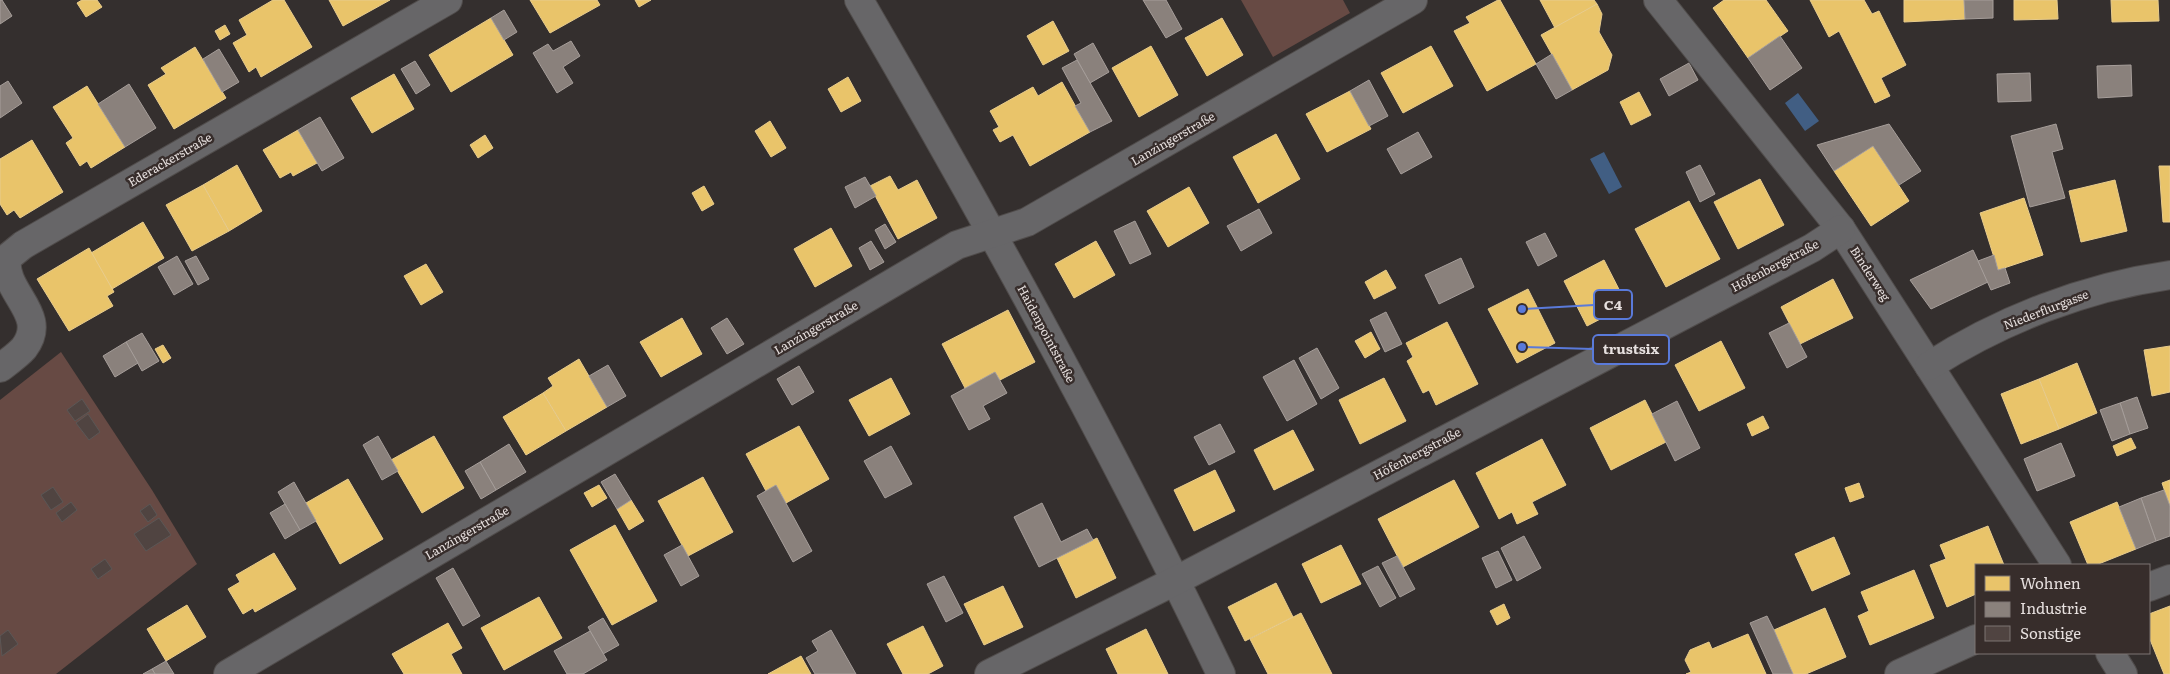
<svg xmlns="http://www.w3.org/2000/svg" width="2170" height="674" viewBox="0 0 2170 674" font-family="Literata,serif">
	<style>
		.green { fill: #674a44 }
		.water { fill: #415e83 }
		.homes { fill: #e9c46a; stroke: #e8cc8d }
		.industry { fill: #8a817c; stroke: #a69e9a }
		.building { fill: #504441; stroke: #5b5756 }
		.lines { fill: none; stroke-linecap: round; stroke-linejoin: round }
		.minor-casing { stroke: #504c4b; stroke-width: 30 }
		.minor { stroke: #676668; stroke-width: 28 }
		.labels { text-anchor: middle; stroke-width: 5; stroke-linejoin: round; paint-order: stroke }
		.street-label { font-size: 12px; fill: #e7e0df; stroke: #372d2b }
		.leader { fill: none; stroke: #5a7ada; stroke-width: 2 }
		.callout-dot { fill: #5a7ada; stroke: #372d2b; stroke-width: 2 }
		.callout { fill: #372d2b; stroke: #5a7ada; stroke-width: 2 }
		.callout-label { font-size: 14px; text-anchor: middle; font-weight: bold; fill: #e7e0df }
	</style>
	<rect width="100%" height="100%" fill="#342f2e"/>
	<g class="green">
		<polygon points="1241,0 1343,0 1350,13 1273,57"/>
		<polygon points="61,352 152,490 197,564 56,674 0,674 0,400"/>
	</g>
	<g class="water">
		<polygon points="1798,93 1819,121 1805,131 1785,103"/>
		<polygon points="1604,152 1622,187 1609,194 1590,159"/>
	</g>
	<g class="homes">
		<polygon points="82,0 97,0 102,7 86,17 77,3"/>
		<polygon points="273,0 284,0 312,47 261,77 256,67 249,72 233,43 247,35 239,20"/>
		<polygon points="329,0 390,0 343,26"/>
		<polygon points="530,0 597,0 600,5 550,33"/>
		<polygon points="635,0 651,0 639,7"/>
		<polygon points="1498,0 1500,0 1536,64 1487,91 1454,31 1470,23 1466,17"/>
		<polygon points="1540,0 1594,0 1597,4 1555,28"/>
		<polygon points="1724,0 1766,0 1788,31 1748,58 1713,8"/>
		<polygon points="1810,0 1864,0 1872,14 1879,11 1906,65 1881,78 1890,96 1875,103 1839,31 1829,37"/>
		<polygon points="1904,0 1964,0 1965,19 1904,22"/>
		<polygon points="2014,0 2057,0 2058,19 2014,20"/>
		<polygon points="2111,0 2158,0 2159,21 2112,22"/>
		<polygon points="1597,4 1602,14 1599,32 1612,55 1608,70 1572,90 1541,35"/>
		<polygon points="491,18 513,55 451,92 429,55"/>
		<polygon points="1222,18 1243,55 1207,76 1185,38"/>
		<polygon points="1053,21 1069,51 1043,65 1027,36"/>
		<polygon points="225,25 230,34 220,40 215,31"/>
		<polygon points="1151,46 1178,95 1139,117 1112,68"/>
		<polygon points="1431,46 1453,86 1403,113 1381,73"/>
		<polygon points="195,47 226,98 174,129 148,85 166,74 161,68"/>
		<polygon points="394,74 414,109 372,133 351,98"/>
		<polygon points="848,77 861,101 841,112 828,89"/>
		<polygon points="1062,82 1090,132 1030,166 1013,135 1000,142 993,130 999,127 990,111 1033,87 1038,96"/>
		<polygon points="87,86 125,147 91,168 87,161 80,166 66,143 73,138 53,107"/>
		<polygon points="1350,91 1371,129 1327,152 1306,114"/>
		<polygon points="1639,92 1651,115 1631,125 1620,102"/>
		<polygon points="770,121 786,148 771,157 755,131"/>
		<polygon points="298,130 317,163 293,176 291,172 280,178 263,150"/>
		<polygon points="1276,134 1300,179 1258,203 1233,157"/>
		<polygon points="485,135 493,148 478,158 470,145"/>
		<polygon points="32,140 63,192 20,218 14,210 7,215 0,204 0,159"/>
		<polygon points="1873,146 1909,201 1871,226 1834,171"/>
		<polygon points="237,165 262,211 229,231 203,185"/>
		<polygon points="2159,166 2170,166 2170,222 2163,222"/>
		<polygon points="890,176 898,190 917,180 937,218 898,239 870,186"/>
		<polygon points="1760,179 1784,225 1738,249 1714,202"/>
		<polygon points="2115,180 2127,231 2081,242 2069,191"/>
		<polygon points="203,185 229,231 192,251 166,205"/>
		<polygon points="704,186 714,204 702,211 692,193"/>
		<polygon points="1189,187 1209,223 1168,247 1147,211"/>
		<polygon points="2024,198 2043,255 1998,270 1980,213"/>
		<polygon points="1689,201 1720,259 1666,287 1635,229"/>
		<polygon points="143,222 164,258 112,289 91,253"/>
		<polygon points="831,228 852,266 815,287 794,249"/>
		<polygon points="1096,241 1115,275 1074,298 1055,264"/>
		<polygon points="89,248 114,292 107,296 113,306 69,331 37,279"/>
		<polygon points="1604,260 1627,305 1587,326 1564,281"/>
		<polygon points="426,264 443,292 421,305 404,276"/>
		<polygon points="1386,270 1396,288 1374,299 1365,282"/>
		<polygon points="1833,279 1853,318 1800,344 1781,307"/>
		<polygon points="1528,289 1555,343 1517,363 1488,309"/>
		<polygon points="1008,310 1035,362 1000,380 995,372 965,388 942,344"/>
		<polygon points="682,318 702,354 661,377 640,342"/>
		<polygon points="1447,322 1478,384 1436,405 1429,390 1423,393 1407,361 1413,357 1406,343"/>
		<polygon points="1371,332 1380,349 1365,358 1355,341"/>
		<polygon points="1721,341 1745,388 1699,411 1675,365"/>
		<polygon points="163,345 171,358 163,363 155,349"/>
		<polygon points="2170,346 2170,392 2152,396 2144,350"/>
		<polygon points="579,359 607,407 566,431 543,393 553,386 548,378"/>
		<polygon points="2077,363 2097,413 2059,429 2039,379"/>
		<polygon points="891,378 910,414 869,436 849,400"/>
		<polygon points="1384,378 1406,421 1360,444 1339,400"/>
		<polygon points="2039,379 2059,429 2021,444 2001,394"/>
		<polygon points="543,393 566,431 526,455 503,417"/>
		<polygon points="1645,400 1666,442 1611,470 1590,428"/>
		<polygon points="1763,416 1769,428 1752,436 1747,424"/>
		<polygon points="799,426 829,479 786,503 776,485 766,491 746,454"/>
		<polygon points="1293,430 1314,470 1274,490 1254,450"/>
		<polygon points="434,436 464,488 422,513 391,460"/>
		<polygon points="2131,438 2136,448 2117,456 2113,446"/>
		<polygon points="1542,439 1566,485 1532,502 1538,514 1517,524 1512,512 1499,519 1476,473"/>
		<polygon points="1215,470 1235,511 1194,531 1174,490"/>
		<polygon points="703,477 733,532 688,556 658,501"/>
		<polygon points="348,479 383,539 340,564 306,503"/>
		<polygon points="1454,480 1479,527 1403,567 1378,519"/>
		<polygon points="2170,480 2170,506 2162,483"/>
		<polygon points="1859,483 1864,497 1850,502 1845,488"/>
		<polygon points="599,485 607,498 592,507 584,493"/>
		<polygon points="631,500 644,521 629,530 617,509"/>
		<polygon points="2117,502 2136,549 2096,565 2088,565 2070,522"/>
		<polygon points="615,525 657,601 612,625 570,550"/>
		<polygon points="1988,526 2004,565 1976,565 1976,594 1947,607 1930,565 1946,559 1940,545"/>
		<polygon points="1834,537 1850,574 1812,591 1795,554"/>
		<polygon points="1097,538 1116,578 1076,598 1057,558"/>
		<polygon points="1341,545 1361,584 1321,603 1302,564"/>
		<polygon points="274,553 296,589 255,612 253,608 243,614 228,589 240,582 236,575"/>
		<polygon points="1914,570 1934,618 1870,645 1858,616 1869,611 1861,592"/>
		<polygon points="1276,583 1293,617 1245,641 1228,607"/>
		<polygon points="1003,586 1023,627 984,645 964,604"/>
		<polygon points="539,597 562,638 504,670 481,628"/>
		<polygon points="1504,604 1510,618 1497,625 1490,611"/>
		<polygon points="187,605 206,637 166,661 147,629"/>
		<polygon points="2170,606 2170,674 2164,674 2149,637 2149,614"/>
		<polygon points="1825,608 1846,657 1806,674 1793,674 1774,630"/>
		<polygon points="1301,613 1332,674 1268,674 1250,639"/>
		<polygon points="448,623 462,648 451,654 462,674 404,674 392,654"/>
		<polygon points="923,626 943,666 928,674 903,674 887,644"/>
		<polygon points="1146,629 1168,674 1118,674 1106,649"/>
		<polygon points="1748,634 1766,674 1686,674 1691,672 1685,660 1690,650 1709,642 1712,649"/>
		<polygon points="801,656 811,674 768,674"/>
	</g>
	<g class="industry">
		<polygon points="0,0 2,0 12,16 0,24"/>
		<polygon points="1143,0 1166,0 1182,29 1166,38"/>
		<polygon points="1964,0 1993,0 1993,18 1965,19"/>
		<polygon points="504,10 517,32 504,40 491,18"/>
		<polygon points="1780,36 1802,68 1770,90 1748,58"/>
		<polygon points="571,41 580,56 563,67 573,83 557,93 533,53 548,44 553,51"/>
		<polygon points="1093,43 1109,72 1090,83 1074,54"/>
		<polygon points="219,49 239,82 222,92 203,59"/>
		<polygon points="1552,54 1572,90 1556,99 1536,64"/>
		<polygon points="1077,60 1112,121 1090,132 1075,106 1081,103 1062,68"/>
		<polygon points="415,61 430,85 416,94 401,69"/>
		<polygon points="1689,63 1698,80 1669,96 1660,79"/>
		<polygon points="2131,65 2132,96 2098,98 2097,66"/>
		<polygon points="2030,73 2031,101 1998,102 1997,74"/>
		<polygon points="1369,80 1388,116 1369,126 1350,91"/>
		<polygon points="8,81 22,103 0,118 0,86"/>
		<polygon points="129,84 156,128 125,147 98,104"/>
		<polygon points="320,117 344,158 322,171 298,130"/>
		<polygon points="1889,124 1921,171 1899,185 1873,146 1834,171 1817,145"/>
		<polygon points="2056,124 2063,149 2052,152 2065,198 2030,207 2011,136"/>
		<polygon points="1418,132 1432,157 1401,174 1387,149"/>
		<polygon points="1700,165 1715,194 1700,202 1686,172"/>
		<polygon points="865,177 876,196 855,208 845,187"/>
		<polygon points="1259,209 1272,233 1241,251 1227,226"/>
		<polygon points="1135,221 1151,254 1130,264 1114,231"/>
		<polygon points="885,224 896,242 885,249 875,230"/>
		<polygon points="1545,233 1557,256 1538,266 1526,242"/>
		<polygon points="871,241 884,262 870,270 859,248"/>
		<polygon points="1973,250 1988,282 1931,309 1910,280"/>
		<polygon points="1994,255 1998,270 2005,268 2010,283 1991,290 1978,261"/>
		<polygon points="177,256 193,284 174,295 158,267"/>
		<polygon points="196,256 209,279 198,285 185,261"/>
		<polygon points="1461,258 1474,287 1439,304 1425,275"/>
		<polygon points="1386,312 1402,344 1385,352 1370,320"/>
		<polygon points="727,318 744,344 727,354 711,328"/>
		<polygon points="1789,323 1807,357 1787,368 1769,333"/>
		<polygon points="142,333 159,361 142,371 126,342"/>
		<polygon points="126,342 138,363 115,377 103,356"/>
		<polygon points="1317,348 1339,388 1321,399 1299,358"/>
		<polygon points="1294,360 1317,404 1287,421 1263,377"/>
		<polygon points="608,365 626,396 607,407 589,376"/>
		<polygon points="799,366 814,392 792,405 777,379"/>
		<polygon points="995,372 1007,393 983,406 990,419 969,430 951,396"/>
		<polygon points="2137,397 2148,428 2130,434 2120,403"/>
		<polygon points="1677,401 1700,448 1675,461 1652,414"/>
		<polygon points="2120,403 2130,434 2112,441 2100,410"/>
		<polygon points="1220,424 1235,452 1209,465 1194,437"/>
		<polygon points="378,436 398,471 382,480 363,445"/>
		<polygon points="2061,443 2075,476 2037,491 2024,459"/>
		<polygon points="509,444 526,472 496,490 480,462"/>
		<polygon points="891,446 912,484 885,498 864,461"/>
		<polygon points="480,462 496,490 481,499 465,471"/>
		<polygon points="615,474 631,500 617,509 601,482"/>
		<polygon points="294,482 316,521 300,530 278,492"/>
		<polygon points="776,485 812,551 793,562 757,496"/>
		<polygon points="2164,490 2170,506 2170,536 2156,541 2141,498"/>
		<polygon points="2141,498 2156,541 2136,549 2119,507"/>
		<polygon points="1042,503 1061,542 1087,529 1093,540 1039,567 1014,517"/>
		<polygon points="285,504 300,530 285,539 270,513"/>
		<polygon points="1524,536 1541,568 1517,581 1501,548"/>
		<polygon points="682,545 699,576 681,586 664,555"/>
		<polygon points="1498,551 1512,580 1496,588 1482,558"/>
		<polygon points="1397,556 1415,589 1400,597 1382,563"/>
		<polygon points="1378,566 1396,598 1380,607 1362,574"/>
		<polygon points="453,568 480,616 463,626 436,578"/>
		<polygon points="944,576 963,613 946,622 927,584"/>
		<polygon points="1767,616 1774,630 1793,674 1773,674 1750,623"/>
		<polygon points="603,618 619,645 603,654 588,627"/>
		<polygon points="831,630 856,674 815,674 806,658 818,651 812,641"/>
		<polygon points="590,631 607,660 583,674 567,674 554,651"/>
		<polygon points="166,661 174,674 155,674 152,669"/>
		<polygon points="152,669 155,674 143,674"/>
	</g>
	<g class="building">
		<polygon points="82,399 90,411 75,421 67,410"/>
		<polygon points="88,414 100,432 89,440 76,423"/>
		<polygon points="53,487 63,502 51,510 41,495"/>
		<polygon points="71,502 77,510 62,522 56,513"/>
		<polygon points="150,504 157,515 148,522 140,511"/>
		<polygon points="159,518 171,535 146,551 134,534"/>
		<polygon points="105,559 112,569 98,579 91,569"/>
		<polygon points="8,630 18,644 2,656 0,636"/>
	</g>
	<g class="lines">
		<g class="minor-casing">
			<g id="minor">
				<path d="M859 0C987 220 1111 444 1221 674"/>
				<polyline points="1658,0 1841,229 2057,565"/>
				<path d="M1929 366C2001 320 2085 287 2170 275"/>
				<path d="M0 368C8 362 18 355 24 348 50 314 2 293 7 258L23 245 448 0"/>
				<polyline points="2149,587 2170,579"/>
				<polyline points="2110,653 2123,674"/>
				<polyline points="228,674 957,245 1027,222 1413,0"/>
				<polyline points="989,674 1177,580 1812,248 1841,229"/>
				<polyline points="1899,674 1976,639"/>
			</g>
		</g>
		<use href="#minor" class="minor"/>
	</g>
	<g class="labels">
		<g class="street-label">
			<text transform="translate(1173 139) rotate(-30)" y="4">Lanzingerstraße</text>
			<text transform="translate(170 160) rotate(-30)" y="4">Ederackerstraße</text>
			<text transform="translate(1775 266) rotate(-28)" y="4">Höfenbergstraße</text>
			<text transform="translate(1870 274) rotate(57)" y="4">Binderweg</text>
			<text transform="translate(2046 310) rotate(-21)" y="4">Niederflurgasse</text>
			<text transform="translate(816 328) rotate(-30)" y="4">Lanzingerstraße</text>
			<text transform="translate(1046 334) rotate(62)" y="4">Haidenpointstraße</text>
			<text transform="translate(1417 454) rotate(-28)" y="4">Höfenbergstraße</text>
			<text transform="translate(467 533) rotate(-30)" y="4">Lanzingerstraße</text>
		</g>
	</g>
	<path class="leader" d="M1522 309L1594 305M1522 347L1593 349"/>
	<g class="callout-dot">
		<circle cx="1522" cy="309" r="5"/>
		<circle cx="1522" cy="347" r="5"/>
	</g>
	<g class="callout">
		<rect x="1594" y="290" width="38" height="29" rx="5"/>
		<rect x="1593" y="335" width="76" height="29" rx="5"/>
	</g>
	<g class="callout-label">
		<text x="1613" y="310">C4</text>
		<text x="1631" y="354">trustsix</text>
	</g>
	<rect x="1975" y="564" width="175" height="90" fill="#372d2b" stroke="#7d7573"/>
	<rect x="1985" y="576" width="25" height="15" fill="#e9c46a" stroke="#7d7573"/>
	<text x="2020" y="589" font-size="15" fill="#e7e0df">Wohnen</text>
	<rect x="1985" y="602" width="25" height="15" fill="#8a817c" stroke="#7d7573"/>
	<text x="2020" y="614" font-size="15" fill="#e7e0df">Industrie</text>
	<rect x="1985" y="626" width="25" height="15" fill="#504441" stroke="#7d7573"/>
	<text x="2020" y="639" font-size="15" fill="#e7e0df">Sonstige</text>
</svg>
